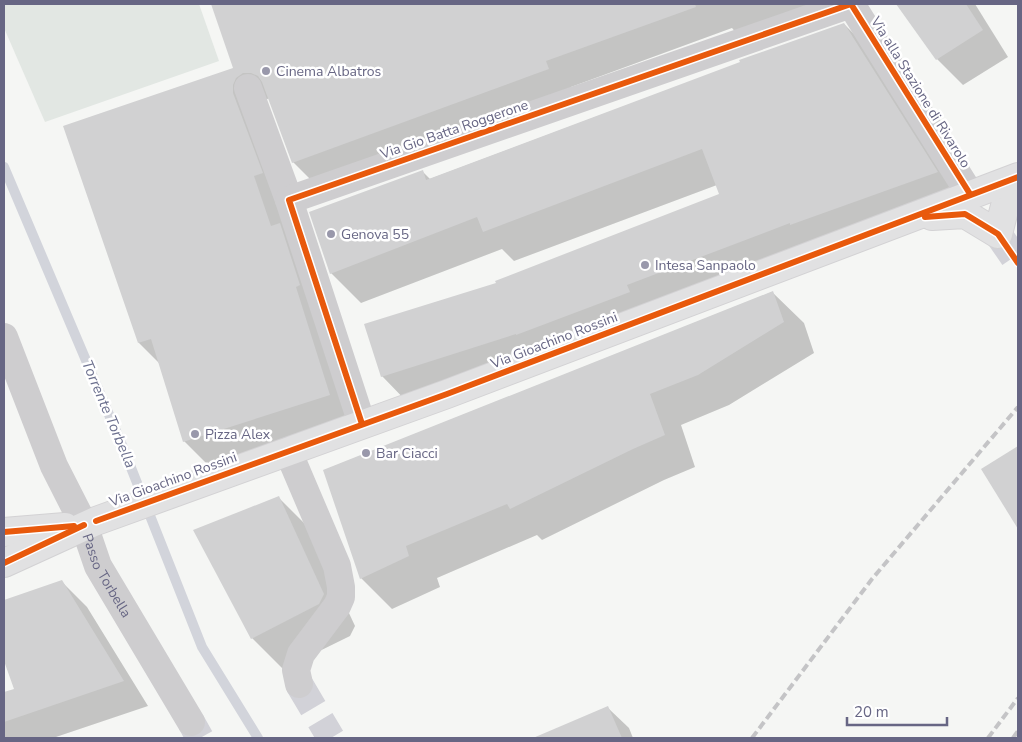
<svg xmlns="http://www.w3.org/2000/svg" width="1022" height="742" viewBox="0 0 1022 742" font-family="'Nunito Sans',sans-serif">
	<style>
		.green { fill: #e2e7e3 }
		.shadow { fill: #0003 }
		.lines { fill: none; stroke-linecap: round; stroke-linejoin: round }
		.stream { stroke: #d2d4db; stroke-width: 10 }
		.building { fill: #d1d1d2 }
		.street-tunnel { stroke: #d2d2d8; stroke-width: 28; stroke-dasharray: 28 14; stroke-linecap: butt }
		.secondary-tunnel { stroke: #d2d2d8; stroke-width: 28; stroke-dasharray: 28 14; stroke-linecap: butt }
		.secondary-casing { stroke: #d3d2d4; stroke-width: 30 }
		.street { stroke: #cecdcf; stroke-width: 28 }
		.secondary { stroke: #e1e1e2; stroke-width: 28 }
		.rail { stroke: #c4c4c6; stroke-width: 4; stroke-dasharray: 8 4; stroke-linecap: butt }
		.cycleway-casing { stroke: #fff; stroke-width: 9 }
		.cycleway { stroke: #e8590c; stroke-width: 6 }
		.poi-dot { fill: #9998ab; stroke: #fff; stroke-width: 2 }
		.labels { text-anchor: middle; stroke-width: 5; stroke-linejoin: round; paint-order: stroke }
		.poi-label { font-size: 14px; fill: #676684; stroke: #fff; text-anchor: start }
		.street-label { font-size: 14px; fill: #676684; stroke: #fff }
		.water-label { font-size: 15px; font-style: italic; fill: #6c708e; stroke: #fff }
	</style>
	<rect width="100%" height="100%" fill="#f5f6f4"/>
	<polygon class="green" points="4,4 199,4 219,61 45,122 4,28"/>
	<g class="shadow">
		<polygon points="213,4 506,4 507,7 515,4 822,4 738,35 732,28 571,87 574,94 318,187 293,162 269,98 261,103 354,420 209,466 184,441 160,364 139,343 65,127 235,69"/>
		<polygon points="898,4 975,4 1008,57 963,85 937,59"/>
		<polygon points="844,24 874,54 967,202 412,407 382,376 497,283 721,195 717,185 514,261 502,249 361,303 331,273 422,171 430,179"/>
		<polygon points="772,292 804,323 814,353 729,405 681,425 695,467 664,480 542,540 537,535 437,578 440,587 392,609 361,578 325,470"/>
		<polygon points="1018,448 1018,527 983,470"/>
		<polygon points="278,497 310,529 355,626 350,636 283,669 252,638"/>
		<polygon points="62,582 87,607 148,706 53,738 4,738 4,694 15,690 4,657 4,601"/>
		<polygon points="608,708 629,728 633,738 559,738 555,730"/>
	</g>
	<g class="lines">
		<polyline class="stream" points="4,167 124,450 202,647 258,738"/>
	</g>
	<g class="building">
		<polygon points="211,4 695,4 696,7 546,61 549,69 535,74 292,163 262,82 258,76 251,73 243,73 236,78 233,85 233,93 263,173 254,176 271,226 280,223 300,285 296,287 330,395 183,442 151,339 138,343 63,126 233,68"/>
		<polygon points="896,4 966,4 983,30 936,60"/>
		<polygon points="844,23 938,172 790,225 790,223 627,285 630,292 516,335 516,334 381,377 364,324 496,283 495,281 719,194 702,149 483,232 477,217 330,274 309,212 423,170 426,180 740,62 739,60"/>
		<polygon points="773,291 784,322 698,375 650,394 665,435 633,449 510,509 507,504 406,546 409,556 360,579 323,470"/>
		<polygon points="1018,446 1018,529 981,469"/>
		<polygon points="279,496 324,594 319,604 251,639 193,530"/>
		<polygon points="62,580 124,681 4,722 4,692 14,689 4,661 4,600"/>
		<polygon points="608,706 622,738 533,738"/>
	</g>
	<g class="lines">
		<g class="street-tunnel">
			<polyline points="299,684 331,738"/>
			<polyline points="191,722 200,738"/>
		</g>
		<polyline class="secondary-tunnel" points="998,234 1018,263"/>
		<g class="secondary-casing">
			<g id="secondary">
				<polyline points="932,216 965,214 998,234 1006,202 1018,189"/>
				<polyline points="4,532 65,527"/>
				<polyline points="4,563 96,521 447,394 1018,177"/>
			</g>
		</g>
		<g class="street">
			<polyline points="248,88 289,200"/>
			<path id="s1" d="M4 337 54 466 84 525 98 566 191 722"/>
			<polyline points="362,424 289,200 851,4 970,194"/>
			<polyline points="288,451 337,566 341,587 341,597 337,606 301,654 296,670 299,684"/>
		</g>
		<use href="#secondary" class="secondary"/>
		<g class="rail">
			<polyline points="752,738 872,579 1018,407"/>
			<polyline points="988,738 1018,698"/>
			<polyline points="1013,738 1018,731"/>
		</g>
		<g class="cycleway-casing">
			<g id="cycleway">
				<polyline points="925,217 965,214 998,234 1018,263"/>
				<polyline points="362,424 289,200 851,4 970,194"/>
				<polyline points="96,521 447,394 1018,177"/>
				<polyline points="4,532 74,526"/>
				<polyline points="4,563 84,525"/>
			</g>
		</g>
		<use href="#cycleway" class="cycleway"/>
	</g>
	<g class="poi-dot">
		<circle cx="266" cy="71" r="5"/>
		<circle cx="331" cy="234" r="5"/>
		<circle cx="645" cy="265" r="5"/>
		<circle cx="195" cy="434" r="5"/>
		<circle cx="366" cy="453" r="5"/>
	</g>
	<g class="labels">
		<g class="poi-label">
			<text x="276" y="76">Cinema Albatros</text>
			<text x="341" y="239">Genova 55</text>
			<text x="655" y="270">Intesa Sanpaolo</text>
			<text x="205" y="439">Pizza Alex</text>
			<text x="376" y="458">Bar Ciacci</text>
		</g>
		<g class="street-label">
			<text transform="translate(921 92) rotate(58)" y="5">Via alla Stazione di Rivarolo</text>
			<text transform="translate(454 129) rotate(-19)" y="5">Via Gio Batta Roggerone</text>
			<text transform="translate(554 340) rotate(-21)" y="5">Via Gioachino Rossini</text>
			<text transform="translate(173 479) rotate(-20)" y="5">Via Gioachino Rossini</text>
			<text dy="5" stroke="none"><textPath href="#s1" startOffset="260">Passo Torbella</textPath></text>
		</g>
		<g class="water-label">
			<text transform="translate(109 414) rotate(67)" y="5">Torrente Torbella</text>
		</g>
	</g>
	<rect width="1022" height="742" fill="none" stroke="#676684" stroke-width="10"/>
	<path d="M847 717v8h100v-8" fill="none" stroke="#676684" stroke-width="2.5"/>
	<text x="854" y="717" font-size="15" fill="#676684" stroke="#ffffff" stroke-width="4" paint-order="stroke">20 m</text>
</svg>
